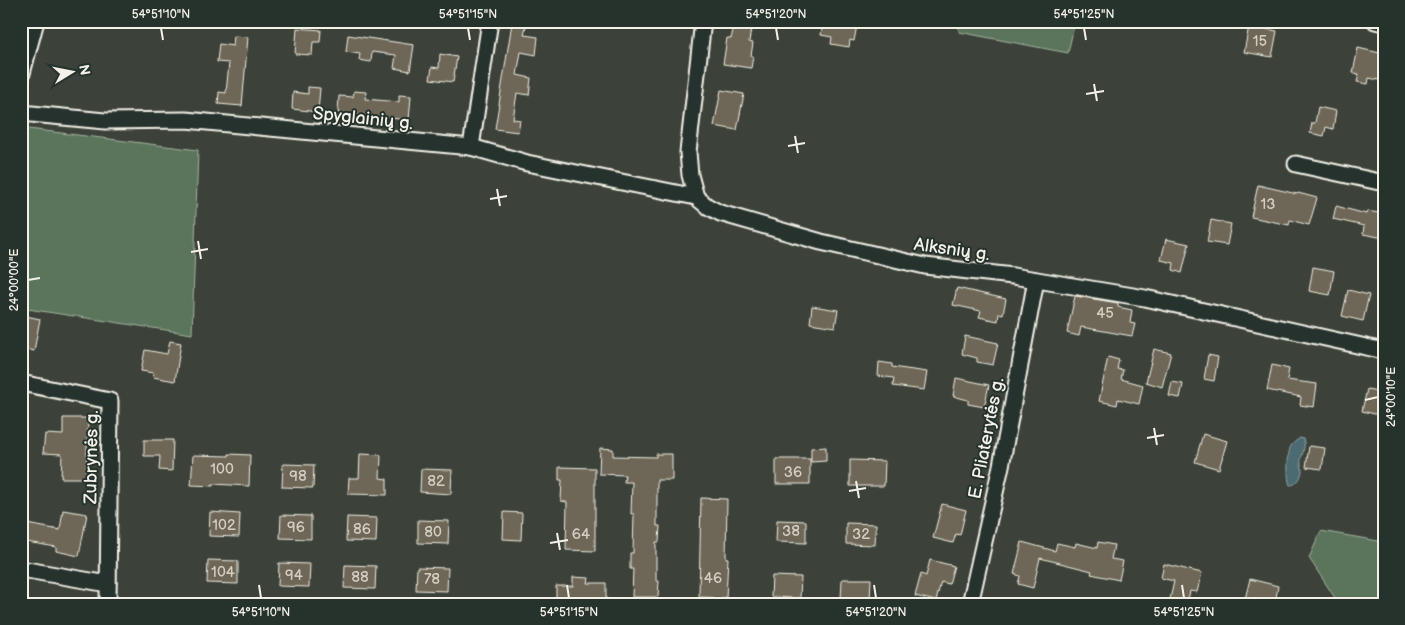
<svg xmlns="http://www.w3.org/2000/svg" width="1405" height="625" viewBox="0 0 1405 625" font-family="'Balsamiq Sans',sans-serif">
	<style>
		.green { fill: #5a755b; stroke: #a7b3a2 }
		.water { fill: #4b6b72; stroke: #8fa1a1 }
		.building { fill: #6e6656; stroke: #f4f1e8 }
		.lines { fill: none; stroke-linecap: round; stroke-linejoin: round }
		.street-casing { stroke: #f4f1e8; stroke-width: 19 }
		.street { stroke: #26332d; stroke-width: 15 }
		.ticks { fill: none; stroke: #f4f1e8; stroke-width: 2 }
		.labels { text-anchor: middle; stroke-width: 4; stroke-linejoin: round; paint-order: stroke }
		.number-label { font-size: 15px; fill: #d2cec4 }
		.street-label { font-size: 18px; fill: #f4f1e8; stroke: #26332d }
		.neatline { fill: none; stroke: #f4f1e8; stroke-width: 2 }
		.ticks-label { font-size: 12px; text-anchor: middle; fill: #f4f1e8 }
	</style>
	<rect width="100%" height="100%" fill="#3c4239"/>
	<filter id="ink" filterUnits="userSpaceOnUse"><feTurbulence type="fractalNoise" baseFrequency=".02" numOctaves="2"/><feDisplacementMap in="SourceGraphic" scale="10" xChannelSelector="R" yChannelSelector="G"/><feConvolveMatrix kernelMatrix="1 2 1 2 8 2 1 2 1" color-interpolation-filters="sRGB"/></filter>
	<g filter="url(#ink)">
		<g class="green">
			<polygon points="958,21 1075,21 1068,53 959,32"/>
			<polygon points="21,128 198,150 192,334 21,308"/>
			<polygon points="1321,531 1384,542 1384,604 1339,604 1309,558"/>
		</g>
		<path class="water" d="M1300 438 1303 439C1306 445 1303 452 1301 459 1300 463 1302 467 1302 471 1301 478 1297 485 1290 485 1287 480 1287 452 1291 446 1293 443 1297 440 1300 438Z"/>
		<g class="building">
			<polygon points="735,21 752,21 749,42 753,43 751,56 753,56 751,68 723,64 727,38 731,39"/>
			<polygon points="826,21 855,21 854,24 857,25 854,41 850,40 849,47 831,44 832,37 821,35 823,23 826,24"/>
			<polygon points="512,23 526,26 524,35 538,37 536,55 521,52 517,75 531,78 529,95 517,93 513,119 520,120 518,132 495,129"/>
			<polygon points="1249,26 1277,31 1272,57 1244,52"/>
			<polygon points="297,28 321,30 320,42 313,42 312,55 295,54"/>
			<polygon points="348,35 414,45 410,71 394,68 396,55 372,52 371,62 359,60 360,54 346,52"/>
			<polygon points="234,36 248,37 242,106 218,104 219,92 226,93 229,63 217,62 219,44 233,46"/>
			<polygon points="1358,48 1384,54 1384,81 1369,78 1368,84 1357,82 1359,74 1353,73"/>
			<polygon points="440,54 457,57 453,82 430,79 432,67 439,68"/>
			<polygon points="308,87 320,88 318,112 292,109 293,92 308,94"/>
			<polygon points="721,90 744,94 737,130 714,126"/>
			<polygon points="354,91 366,92 365,99 399,102 399,95 411,96 409,120 338,113 339,96 353,97"/>
			<polygon points="1318,107 1336,111 1333,129 1326,127 1324,136 1310,133 1312,123 1315,123"/>
			<polygon points="1258,185 1297,194 1298,193 1317,198 1309,225 1290,220 1289,225 1251,217"/>
			<polygon points="1336,206 1366,214 1367,211 1384,214 1384,238 1363,234 1364,226 1333,219"/>
			<polygon points="1211,220 1231,224 1227,245 1207,242"/>
			<polygon points="1166,239 1189,244 1182,273 1173,270 1174,263 1161,260"/>
			<polygon points="1313,267 1334,271 1330,295 1309,291"/>
			<polygon points="957,288 1006,299 1003,314 999,313 998,321 979,317 981,311 953,305"/>
			<polygon points="1348,290 1369,295 1363,321 1342,316"/>
			<polygon points="1075,296 1118,303 1118,307 1132,310 1130,323 1135,324 1132,336 1081,327 1079,336 1067,333"/>
			<polygon points="812,306 838,310 835,327 810,323"/>
			<polygon points="21,315 40,319 34,351 21,348"/>
			<polygon points="965,336 998,343 993,365 977,362 977,358 962,354"/>
			<polygon points="170,341 181,343 175,381 153,377 154,373 141,371 145,350 167,354"/>
			<polygon points="1154,349 1171,353 1162,387 1146,382"/>
			<polygon points="1208,355 1218,357 1214,381 1204,379"/>
			<polygon points="1108,357 1119,360 1117,369 1123,370 1121,379 1143,385 1139,404 1118,399 1117,405 1099,401"/>
			<polygon points="879,362 892,364 892,367 927,372 924,390 893,386 894,378 878,376"/>
			<polygon points="1272,365 1289,369 1287,380 1317,384 1314,407 1300,405 1301,397 1267,390"/>
			<polygon points="956,378 989,385 984,407 968,404 968,400 953,396"/>
			<polygon points="1172,382 1183,384 1180,398 1169,396"/>
			<polygon points="1367,389 1383,392 1379,415 1362,411"/>
			<polygon points="63,418 88,418 86,478 61,478 62,454 43,453 45,434 63,435"/>
			<polygon points="1203,434 1227,441 1219,469 1195,462"/>
			<polygon points="144,440 173,440 172,471 159,470 160,456 144,456"/>
			<polygon points="1309,446 1325,448 1322,469 1306,467"/>
			<polygon points="826,447 826,461 811,462 811,448"/>
			<polygon points="600,448 613,449 613,456 656,457 656,454 672,454 672,480 657,480 657,526 660,526 659,542 656,542 656,581 659,581 658,597 632,597 633,569 630,569 630,553 633,553 634,514 631,514 632,482 624,482 625,475 599,474"/>
			<polygon points="229,454 250,455 249,486 213,484 213,486 191,485 193,455 229,456"/>
			<polygon points="360,454 381,455 380,478 387,479 387,495 348,494 349,478 359,478"/>
			<rect x="776" y="459" width="34" height="25"/>
			<polygon points="850,460 885,461 884,486 850,486"/>
			<polygon points="283,464 314,465 313,488 282,487"/>
			<polygon points="559,467 595,468 595,551 566,550 567,502 561,501 562,480 559,480"/>
			<polygon points="421,469 452,470 451,494 420,492"/>
			<polygon points="701,498 727,499 726,558 728,558 726,598 699,597"/>
			<polygon points="942,504 966,510 960,535 956,534 953,543 933,538"/>
			<polygon points="63,510 87,514 79,556 56,551 56,547 21,541 21,523 60,530"/>
			<polygon points="210,512 240,514 239,537 209,536"/>
			<polygon points="504,512 522,513 521,540 503,539"/>
			<polygon points="281,515 311,516 311,539 280,538"/>
			<polygon points="347,517 377,518 376,542 346,541"/>
			<polygon points="418,520 449,521 448,544 418,543"/>
			<polygon points="777,520 806,521 806,543 776,542"/>
			<polygon points="846,523 876,524 875,545 846,544"/>
			<polygon points="1022,542 1055,551 1057,543 1075,547 1076,543 1097,548 1098,542 1114,545 1111,559 1123,561 1119,580 1091,574 1092,571 1040,558 1033,588 1018,584 1020,576 1014,574"/>
			<polygon points="208,560 238,561 238,584 207,583"/>
			<polygon points="930,560 954,566 949,584 941,582 936,601 915,596 921,574 926,576"/>
			<polygon points="279,563 310,564 309,587 278,586"/>
			<polygon points="1164,564 1202,573 1197,592 1190,591 1187,604 1169,604 1174,581 1161,578"/>
			<polygon points="345,565 376,566 375,589 344,588"/>
			<polygon points="417,567 448,568 447,591 416,590"/>
			<polygon points="772,576 801,577 800,598 771,597"/>
			<polygon points="573,577 589,578 588,583 606,583 606,600 556,599 556,586 573,586"/>
			<polygon points="842,579 871,579 870,600 841,600"/>
			<polygon points="1250,579 1278,586 1275,604 1250,604 1244,603"/>
		</g>
		<g class="lines">
			<g class="street-casing">
				<g id="street">
					<polyline points="703,21 688,152 690,175 696,197 707,206 720,213 821,242 925,266 1013,276 1145,298 1384,351"/>
					<polyline points="1375,21 1384,23"/>
					<polyline points="21,77 36,21"/>
					<polyline points="21,113 105,121 186,120 471,147 527,163 696,197"/>
					<polyline points="471,147 490,21"/>
					<polyline points="1296,164 1384,183"/>
					<polyline points="21,383 110,401 108,604"/>
					<polyline points="21,569 108,584"/>
					<polyline points="970,604 1001,466 1036,280"/>
				</g>
			</g>
			<use href="#street" class="street"/>
		</g>
	</g>
	<path class="ticks" d="M161 28 163 40M468 28 470 40M776 28 778 40M1084 28 1086 40M1094 84 1097 101M1086 94 1104 91M795 136 798 153M788 146 805 143M497 189 500 206M490 199 507 196M198 241 201 259M191 252 208 249M28 280 40 278M1365 400 1378 397M1154 428 1157 445M1147 438 1164 435M856 481 859 498M849 491 866 488M557 533 560 550M550 543 568 540M259 585 261 598M567 585 569 598M874 585 876 598M1182 585 1184 598"/>
	<g class="labels">
		<g class="number-label">
			<text x="1260" y="46">15</text>
			<text x="1268" y="209">13</text>
			<text x="1105" y="318">45</text>
			<text x="222" y="474">100</text>
			<text x="793" y="477">36</text>
			<text x="298" y="481">98</text>
			<text x="436" y="486">82</text>
			<text x="224" y="530">102</text>
			<text x="296" y="532">96</text>
			<text x="362" y="534">86</text>
			<text x="791" y="536">38</text>
			<text x="433" y="537">80</text>
			<text x="581" y="539">64</text>
			<text x="861" y="539">32</text>
			<text x="223" y="577">104</text>
			<text x="294" y="580">94</text>
			<text x="360" y="582">88</text>
			<text x="713" y="583">46</text>
			<text x="432" y="584">78</text>
		</g>
		<g class="street-label">
			<text transform="translate(363 118) rotate(6)" y="6">Spyglainių g.</text>
			<text transform="translate(952 249) rotate(8)" y="6">Alksnių g.</text>
			<text transform="translate(986 438) rotate(-79)" y="6">E. Pliaterytės g.</text>
			<text transform="translate(91 457) rotate(-89)" y="6">Zubrynės g.</text>
		</g>
	</g>
	<rect width="1405" height="625" fill="none" stroke="#26332d" stroke-width="55"/>
	<g transform="translate(72 72) rotate(80)" stroke="#26332d" stroke-width="4" paint-order="stroke">
	<path d="M0-4L9 19L0 12L-9 19Z" fill="#f4f1e8"/>
	<text y="-8" font-size="14" font-weight="bold" text-anchor="middle" fill="#f4f1e8">N</text>
	</g>
	<rect x="28" y="28" width="1350" height="570" class="neatline"/>
	<g class="ticks-label">
		<text x="161" y="18">54°51'10"N</text>
		<text x="468" y="18">54°51'15"N</text>
		<text x="776" y="18">54°51'20"N</text>
		<text x="1084" y="18">54°51'25"N</text>
		<text transform="translate(14 280) rotate(-90)" y="4">24°00'00"E</text>
		<text transform="translate(1391 397) rotate(-90)" y="4">24°00'10"E</text>
		<text x="261" y="616">54°51'10"N</text>
		<text x="569" y="616">54°51'15"N</text>
		<text x="876" y="616">54°51'20"N</text>
		<text x="1184" y="616">54°51'25"N</text>
	</g>
</svg>
